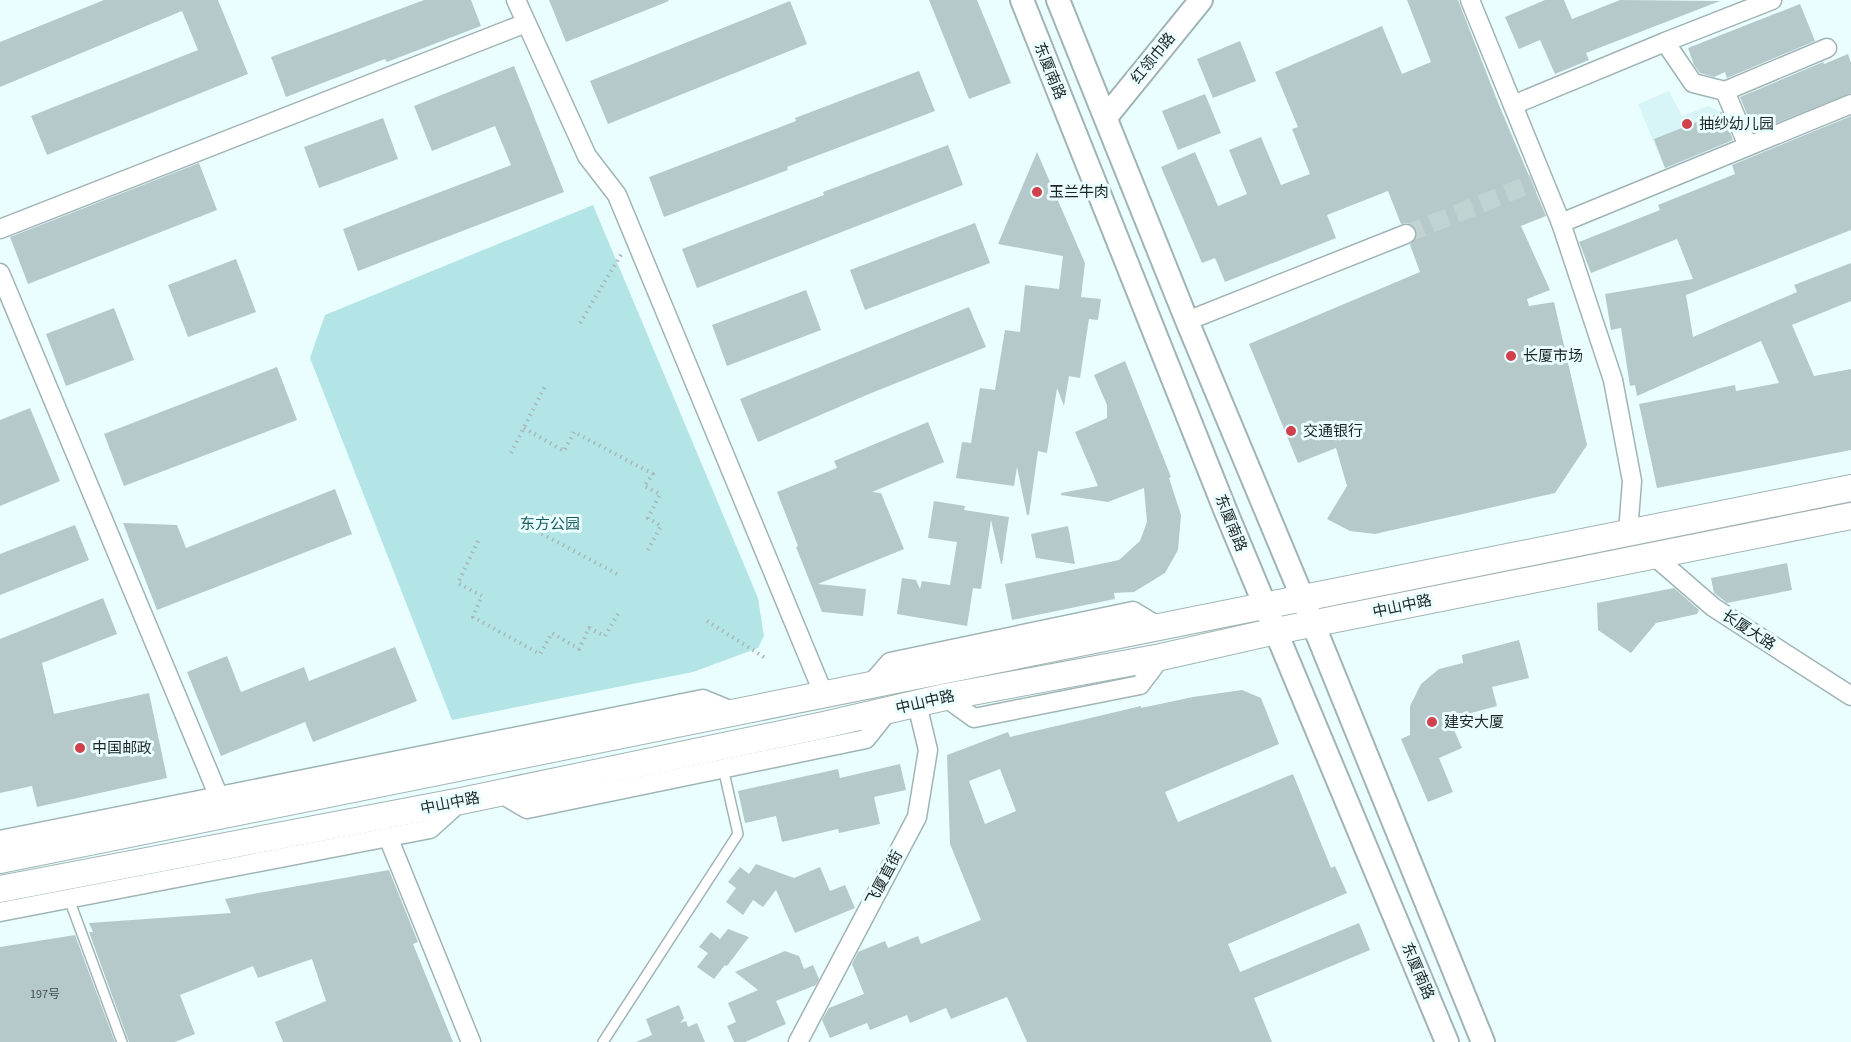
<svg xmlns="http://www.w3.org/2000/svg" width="1851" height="1042" viewBox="0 0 1851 1042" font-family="'Source Sans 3','Noto Sans SC',sans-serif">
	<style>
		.built { fill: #d7f5f6 }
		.green { fill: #b3e4e6 }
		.building { fill: #b6c9ca; fill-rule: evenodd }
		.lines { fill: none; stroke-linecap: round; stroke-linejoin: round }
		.minor-tunnel { stroke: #c1d2d3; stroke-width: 18; stroke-dasharray: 18 9; stroke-linecap: butt }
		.service-casing { stroke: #a1b4b5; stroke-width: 12 }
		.minor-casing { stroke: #a1b4b5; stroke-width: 21 }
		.tertiary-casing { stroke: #a1b4b5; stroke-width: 26 }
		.secondary-casing { stroke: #a1b4b5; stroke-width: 28 }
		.path { stroke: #a8b8b9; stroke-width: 4; stroke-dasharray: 1.5 4.5; stroke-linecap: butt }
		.service { stroke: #fff; stroke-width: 9 }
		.minor { stroke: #fff; stroke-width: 18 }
		.tertiary { stroke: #fff; stroke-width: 22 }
		.secondary { stroke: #fff; stroke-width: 26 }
		.poi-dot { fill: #d1414d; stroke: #eafeff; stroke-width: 2 }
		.labels { text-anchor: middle; stroke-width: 6; stroke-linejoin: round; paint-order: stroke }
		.number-label { font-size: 12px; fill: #434d4e }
		.street-label { font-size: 15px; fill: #1d2425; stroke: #eafeff }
		.poi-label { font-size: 15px; fill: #1d2425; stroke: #eafeff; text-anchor: start }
		.park-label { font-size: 15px; fill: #185c5f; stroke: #eafeff }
	</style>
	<rect width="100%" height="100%" fill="#eafeff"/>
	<polygon class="built" points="1669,91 1682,116 1708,106 1722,112 1733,142 1665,169 1638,104"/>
	<polygon class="green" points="593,205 758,598 764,636 758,648 693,672 452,720 310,358 325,315"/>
	<g class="building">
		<polygon points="104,0 218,0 248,74 47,155 31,116 198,50 182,11 0,87 0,42"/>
		<polygon points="424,0 471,0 481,26 387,62 385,59 286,97 271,57"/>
		<polygon points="549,0 668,0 669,1 566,42"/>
		<polygon points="929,0 977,0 1011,83 969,99"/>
		<polygon points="1407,0 1458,0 1499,105 1546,216 1521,226 1550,290 1527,299 1529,306 1554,302 1587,445 1555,493 1375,534 1350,531 1327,519 1347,486 1336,448 1298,463 1249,344 1420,272 1410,245 1417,236 1416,229 1408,223 1401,224 1388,191 1327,215 1336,238 1225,282 1215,258 1202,263 1161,167 1195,152 1218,206 1247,194 1229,150 1261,137 1281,185 1310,174 1292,129 1298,127 1275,72 1382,26 1402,74 1431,62"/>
		<polygon points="1545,0 1564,0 1572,19 1620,0 1720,1 1586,53 1589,60 1555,74 1540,40 1519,49 1505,17"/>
		<polygon points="790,1 807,44 608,124 590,81"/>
		<polygon points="1800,4 1815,41 1727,78 1725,72 1714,77 1700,73 1694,65 1688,48"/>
		<polygon points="1240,41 1256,81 1213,98 1197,59"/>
		<polygon points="1848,54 1851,63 1851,93 1754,132 1740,97 1823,62 1824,64"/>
		<polygon points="514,66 564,192 358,271 343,229 511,165 495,126 432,151 414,106"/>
		<polygon points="919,71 935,111 787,167 788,170 664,217 649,177 796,121 795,118"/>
		<polygon points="1205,94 1221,133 1178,150 1162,111"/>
		<polygon points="1722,112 1733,140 1665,168 1654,139"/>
		<polygon points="1851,116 1851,230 1686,295 1693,337 1797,292 1794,285 1851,263 1851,301 1792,325 1814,376 1851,369 1851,450 1657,488 1639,404 1735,385 1736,391 1779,383 1761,341 1637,396 1635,385 1630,386 1621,328 1611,330 1605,294 1693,279 1677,239 1591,273 1579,242 1660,210 1658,205 1735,174 1732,165"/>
		<polygon points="383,118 398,159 319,188 304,147"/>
		<polygon points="948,145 963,185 697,288 682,249 824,195 823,192"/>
		<polygon points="1037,152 1085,263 1081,297 1101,299 1098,320 1089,319 1080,378 1069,376 1064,406 1057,388 1047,453 1038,451 1029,515 1027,515 1017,467 1014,486 956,478 962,442 971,443 980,388 995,390 1005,330 1020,332 1025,285 1059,289 1063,256 998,244"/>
		<polygon points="199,163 217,210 28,284 10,237"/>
		<polygon points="975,223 990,263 865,310 850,270"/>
		<polygon points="236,259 256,312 188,337 168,285"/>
		<polygon points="806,290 821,330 727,366 712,325"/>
		<polygon points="969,307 986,347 869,394 758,442 740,399"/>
		<polygon points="114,308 134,360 66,386 46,334"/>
		<polygon points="1125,361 1171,477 1169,478 1181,515 1178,550 1165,573 1134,592 1114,593 1115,599 1012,620 1005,584 1119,560 1140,541 1147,522 1144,488 1108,502 1061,495 1061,493 1098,486 1075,432 1107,418 1107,405 1094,375"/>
		<polygon points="277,367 297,420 124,486 104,434"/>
		<polygon points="30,408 60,481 0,506 0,420"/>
		<polygon points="928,422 944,462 872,492 881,493 904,549 818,584 866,589 863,616 822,612 796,547 798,546 777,492 837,468 834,461"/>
		<polygon points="335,489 352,534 157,610 123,523 177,525 186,548"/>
		<polygon points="934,501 965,506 964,510 1009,517 1002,564 1001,564 991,520 981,589 973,588 967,626 897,614 902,578 916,580 920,589 922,581 950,585 957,542 928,538"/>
		<polygon points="75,525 89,560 0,595 0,554"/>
		<polygon points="1068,526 1075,564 1036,558 1031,534"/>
		<polygon points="1787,563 1792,590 1727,603 1714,593 1711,578"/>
		<polygon points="1674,588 1699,610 1697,614 1656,623 1631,653 1598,630 1597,603"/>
		<polygon points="103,598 117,634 42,663 54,714 149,693 167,778 37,807 32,786 0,793 0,639"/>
		<polygon points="1519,640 1529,678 1492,687 1497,706 1449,719 1462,748 1439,758 1453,792 1428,802 1401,739 1410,735 1410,706 1421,684 1439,669 1463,663 1462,655"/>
		<polygon points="395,647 417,701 313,742 305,722 221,756 187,672 227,656 241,692 304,667 309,681"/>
		<path d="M1242 690 1261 698 1279 744 1165 792 1178 822 1293 774 1331 868 1335 866 1347 893 1228 944 1240 972 1359 923 1370 950 1254 998 1272 1042H1027L1007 997 951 1019 946 1008 910 1023 907 1015 870 1030 867 1023 830 1038 822 1020 829 1008 864 994 852 964 858 952 885 941 888 948 918 936 921 944 981 920 950 844 947 755 1008 732 1010 737 1141 706V708L1193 697ZM1000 769 1016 811 985 824 969 781Z"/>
		<polygon points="900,764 906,790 874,797 880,824 839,833 838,829 782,842 776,816 745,823 738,791 838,769 840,778"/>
		<polygon points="756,864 794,878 820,867 830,891 845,885 855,908 795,933 776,890 763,907 753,900 743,915 726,902 736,888 728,882 740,867 749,874"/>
		<polygon points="389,870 418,942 413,944 453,1042 283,1042 275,1022 326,1001 312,959 258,978 253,966 180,995 195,1034 175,1042 129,1042 89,932 93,932 89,923 231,913 225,899"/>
		<polygon points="728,929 749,937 727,966 725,965 714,979 697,967 708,953 699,947 711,932 720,939"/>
		<polygon points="75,935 115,1042 0,1042 0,947"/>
		<polygon points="785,951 799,956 804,969 813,965 819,979 816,985 776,1001 786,1024 745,1042 734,1042 727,1026 736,1022 728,1003 758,990 735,972"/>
		<polygon points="679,1005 684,1018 680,1023 686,1021 688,1027 697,1023 705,1042 636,1042 652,1035 646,1019"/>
	</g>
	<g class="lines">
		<polyline class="minor-tunnel" points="1406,234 1533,183"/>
		<g class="service-casing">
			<g id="service">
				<polyline points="69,899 122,1042"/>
				<polyline points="603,1042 738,834 723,768"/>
			</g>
		</g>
		<g class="minor-casing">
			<g id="minor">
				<polyline points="516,0 587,156 617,195 824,695"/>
				<polyline points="1470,0 1561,223 1613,380 1632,481 1628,532"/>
				<polyline points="1665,42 1772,0"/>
				<polyline points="1725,91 1827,48"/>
				<polyline points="1513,105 1665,42 1693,83 1725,91 1748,146"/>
				<polyline points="1561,223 1851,104"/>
				<polyline points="0,229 526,23"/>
				<polyline points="0,273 219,797"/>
				<polyline points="1187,321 1406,234"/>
				<polyline points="1653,555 1713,607 1851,696"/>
				<polyline points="869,686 890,662 1133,611 1161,628"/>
				<polyline points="945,697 974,718 1140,685 1161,657"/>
				<polyline points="500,793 527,809 866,739 889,710"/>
				<polyline points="388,837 471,1042"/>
				<polyline points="0,840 703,699 737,713"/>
				<polyline points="0,912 430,829 460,802"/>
				<polyline points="798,1042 917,817 928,750 917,704"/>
			</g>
		</g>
		<g class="tertiary-casing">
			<g id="tertiary">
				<polyline points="1022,0 1226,512 1447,1042"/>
				<polyline points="1058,0 1187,321 1303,599 1483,1042"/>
				<polyline points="1106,117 1201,0"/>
			</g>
		</g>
		<g class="secondary-casing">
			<g id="secondary">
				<polyline points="0,860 1851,488"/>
				<polyline points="0,889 461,801 824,725 945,697 1161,657 1276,631 1851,516"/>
			</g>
		</g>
		<g class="path">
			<polyline points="580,323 622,253"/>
			<polyline points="524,428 564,451 574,432 653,474 644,486 660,494 648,518 661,526 648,550"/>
			<polyline points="511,453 545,386"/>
			<polyline points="531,528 619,575"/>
			<polyline points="478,541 458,583 482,596 473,617 540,654 552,633 579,649 589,628 605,636 619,612"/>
			<polyline points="707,621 767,659"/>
		</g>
		<use href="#service" class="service"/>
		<use href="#minor" class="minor"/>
		<use href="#tertiary" class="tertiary"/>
		<use href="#secondary" class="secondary"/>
	</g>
	<g class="poi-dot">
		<circle cx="1687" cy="124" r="6"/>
		<circle cx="1037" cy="192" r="6"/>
		<circle cx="1511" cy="356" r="6"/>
		<circle cx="1291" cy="431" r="6"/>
		<circle cx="1432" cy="722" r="6"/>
		<circle cx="80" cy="748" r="6"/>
	</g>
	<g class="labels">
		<g class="number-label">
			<text x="45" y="998">197号</text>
		</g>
		<g class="street-label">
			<text transform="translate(1153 58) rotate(-51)" y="5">红领巾路</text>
			<text transform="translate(1050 71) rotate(68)" y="5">东厦南路</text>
			<text transform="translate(1231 523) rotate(68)" y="5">东厦南路</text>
			<text transform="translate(1402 606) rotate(-12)" y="5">中山中路</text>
			<text transform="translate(1749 630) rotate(33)" y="5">长厦大路</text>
			<text transform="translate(925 702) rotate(-13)" y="5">中山中路</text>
			<text transform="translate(450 803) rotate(-11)" y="5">中山中路</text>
			<text transform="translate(884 878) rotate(-62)" y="5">飞厦直街</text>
			<text transform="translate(1418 971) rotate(67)" y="5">东厦南路</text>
		</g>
		<g class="poi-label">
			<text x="1699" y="129">抽纱幼儿园</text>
			<text x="1049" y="197">玉兰牛肉</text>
			<text x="1523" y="361">长厦市场</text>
			<text x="1303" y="436">交通银行</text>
			<text x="1444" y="727">建安大厦</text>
			<text x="92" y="753">中国邮政</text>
		</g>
		<g class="park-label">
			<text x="550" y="529">东方公园</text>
		</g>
	</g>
</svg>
